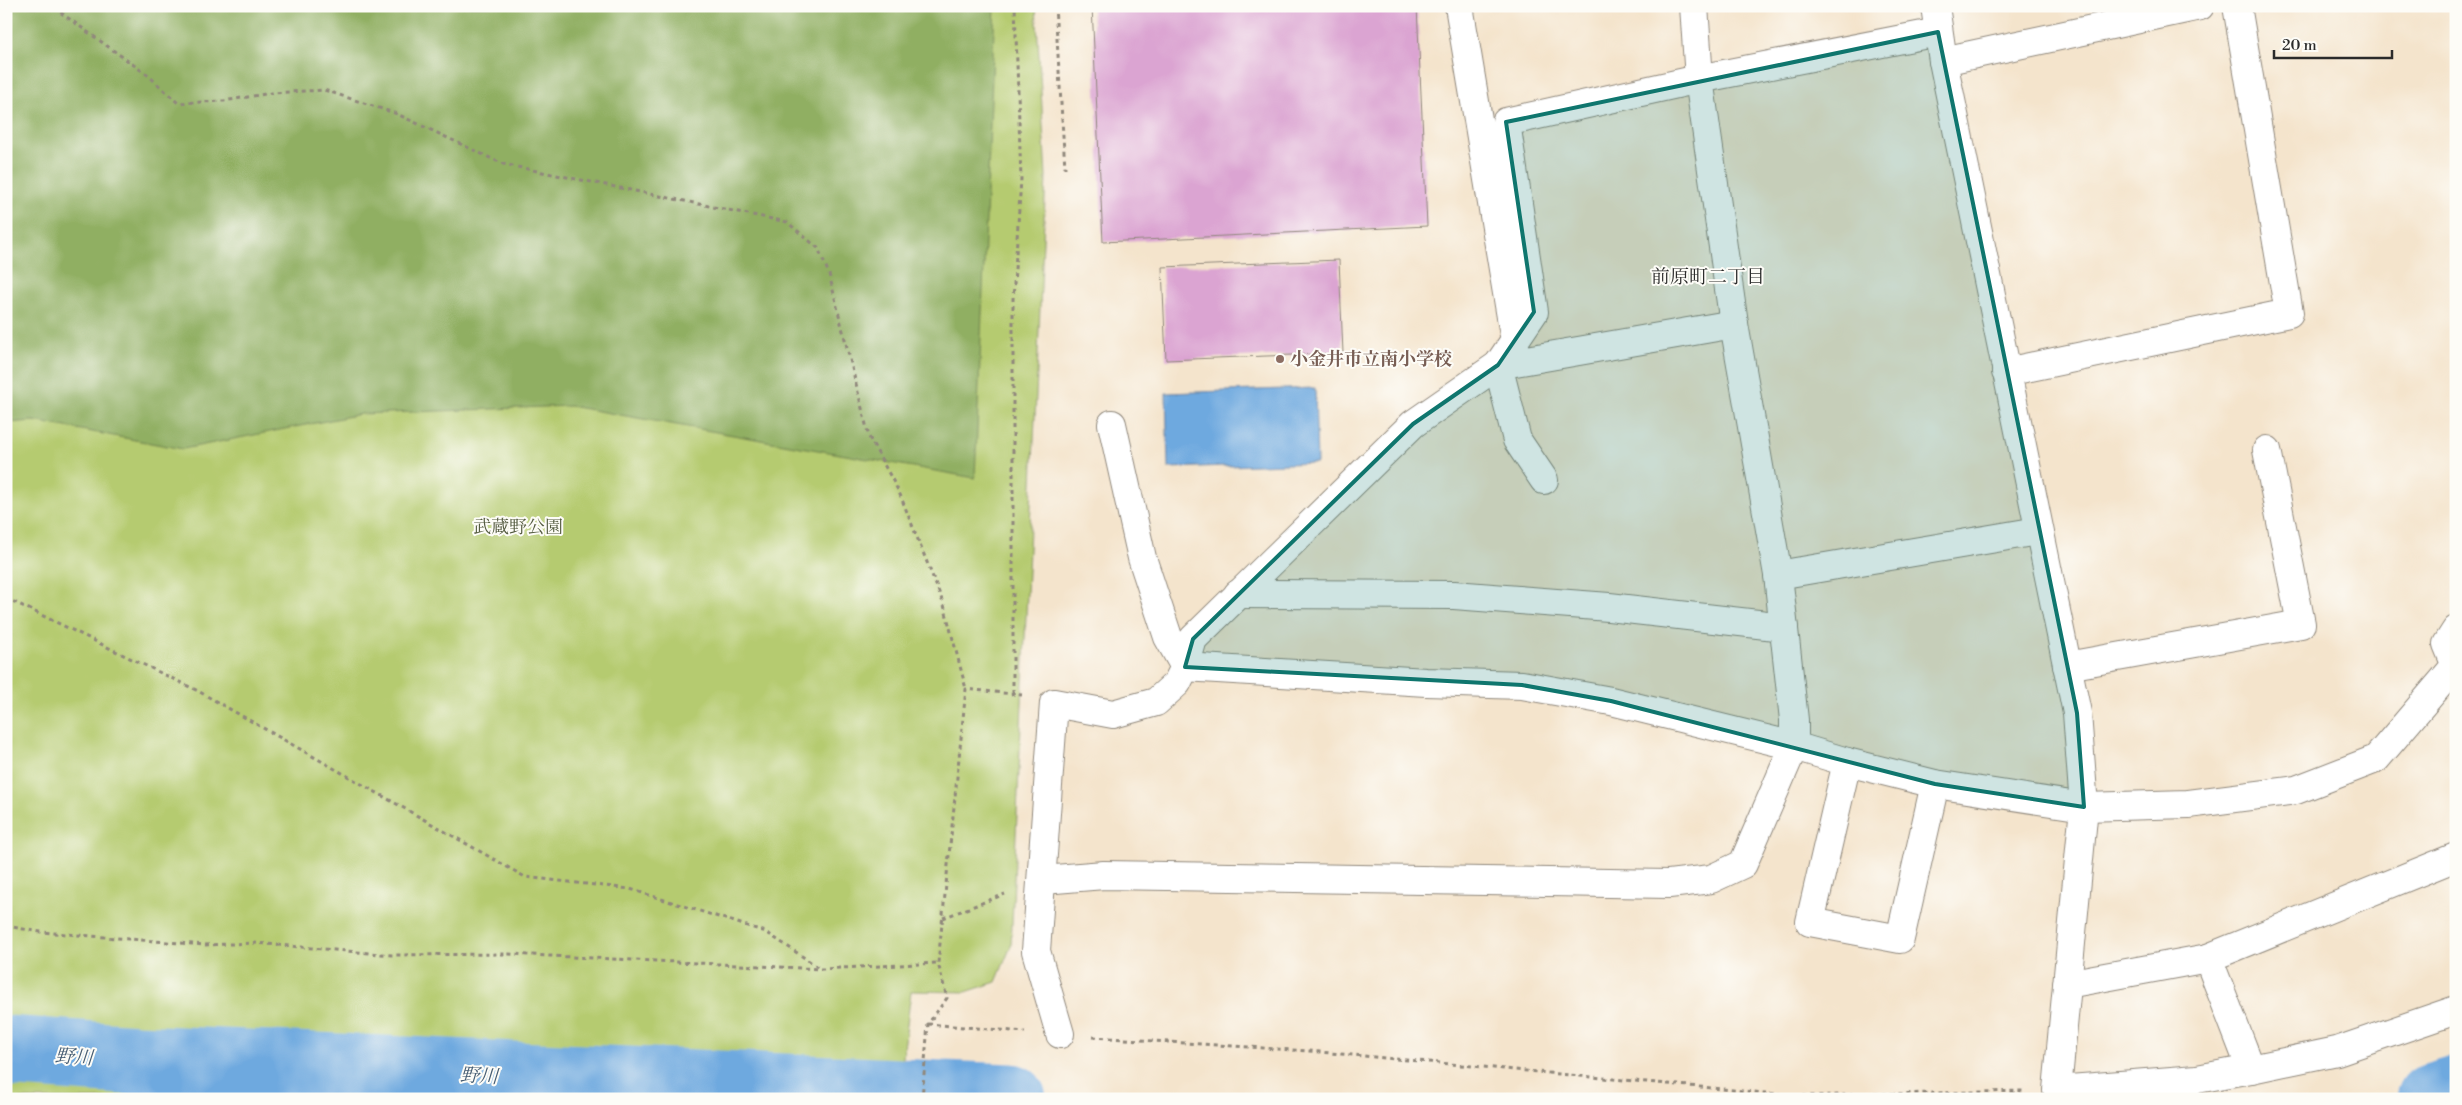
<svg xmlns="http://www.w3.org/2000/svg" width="2462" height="1105" viewBox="0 0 2462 1105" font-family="'Libre Bodoni','Noto Serif JP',serif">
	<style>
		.green { fill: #b5cb70; stroke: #707b4e }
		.forest { fill: #90af62; stroke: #5e6d46 }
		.water { fill: #6ea9df; stroke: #4c6a85 }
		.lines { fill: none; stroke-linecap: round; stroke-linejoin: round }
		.river { stroke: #6ea9df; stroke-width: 71 }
		.building { fill: #dba4d2 }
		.minor-casing { stroke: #90887c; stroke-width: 30 }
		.path { stroke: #90887c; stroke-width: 3; stroke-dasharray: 4 4; stroke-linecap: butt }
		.minor { stroke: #fff; stroke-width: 28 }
		.marked { fill: #0f766e; fill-opacity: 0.2; stroke: #0f766e; stroke-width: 4; stroke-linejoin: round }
		.education-dot { fill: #8d6e63; stroke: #fdfcf7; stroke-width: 2 }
		.labels { text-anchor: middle; stroke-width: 4; stroke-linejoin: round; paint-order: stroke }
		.education-label { font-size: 18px; font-weight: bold; fill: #785e54; stroke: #fdfcf7; text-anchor: start }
		.park-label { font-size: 18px; fill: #545b40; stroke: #fdfcf7 }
		.neighbourhood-label { font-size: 19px; fill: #2b2b2b; stroke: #fdfcf7 }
		.water-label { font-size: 19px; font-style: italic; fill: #465d73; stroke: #fdfcf7 }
	</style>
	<rect width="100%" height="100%" fill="#fdfcf7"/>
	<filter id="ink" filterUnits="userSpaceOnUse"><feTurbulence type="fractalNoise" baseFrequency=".02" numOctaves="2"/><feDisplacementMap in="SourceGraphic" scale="10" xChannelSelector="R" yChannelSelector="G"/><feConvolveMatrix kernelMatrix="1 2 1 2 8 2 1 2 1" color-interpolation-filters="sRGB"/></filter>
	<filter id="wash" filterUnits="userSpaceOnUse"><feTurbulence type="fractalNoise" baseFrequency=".0096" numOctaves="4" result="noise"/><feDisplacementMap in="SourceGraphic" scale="20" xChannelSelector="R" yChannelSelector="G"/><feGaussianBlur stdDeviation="1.12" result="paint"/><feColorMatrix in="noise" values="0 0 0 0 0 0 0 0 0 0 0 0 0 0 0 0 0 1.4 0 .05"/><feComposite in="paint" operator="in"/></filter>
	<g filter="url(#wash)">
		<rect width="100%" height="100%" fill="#f4e4cc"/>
		<polygon class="green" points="6,6 1036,6 1046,176 1011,946 996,982 966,992 911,991 898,1099 6,1099"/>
		<polygon class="forest" points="6,6 995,6 975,478 570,406 361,414 183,449 34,421 6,423"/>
		<polygon class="water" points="1315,388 1317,463 1168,468 1166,393"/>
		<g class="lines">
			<g class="river">
				<polyline points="6,1051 137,1060 1011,1099"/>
				<polyline points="2432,1099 2456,1092"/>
			</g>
		</g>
		<g id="blocks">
			<g class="building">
				<polygon points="1092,6 1417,6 1427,226 1103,242"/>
				<polygon points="1339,260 1343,353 1166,360 1162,267"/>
			</g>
		</g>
	</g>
	<g filter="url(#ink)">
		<use href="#blocks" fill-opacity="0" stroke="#90887c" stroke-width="1"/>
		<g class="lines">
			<g class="minor-casing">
				<g id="minor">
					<polyline points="1459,6 1515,341"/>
					<polyline points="1935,6 1943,61 2077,713 2084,807 2057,1090 2197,1079 2251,1069 2337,1051 2456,1010"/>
					<polyline points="1943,61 2200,6"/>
					<polyline points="1498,365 1734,324"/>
					<polyline points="1498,365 1517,440 1544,480"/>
					<polyline points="2006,372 2289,313 2237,6"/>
					<polyline points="1112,424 1142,558 1168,637 1185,667"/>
					<polyline points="1778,575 2038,531"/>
					<polyline points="1238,594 1454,595 1609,607 1784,627"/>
					<polyline points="2456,630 2447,644 2456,666"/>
					<polyline points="2067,666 2301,624 2267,450"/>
					<polyline points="1185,667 1426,682 1522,685 1611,701 1794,746 1847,762 1935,784 2084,807 2188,804 2296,790 2376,759 2456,665"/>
					<polyline points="1847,762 1810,922 1900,939 1935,784"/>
					<polyline points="1043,880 1104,875 1669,884 1711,879 1743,864 1794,746 1794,720 1778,575 1734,324 1699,79 1694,6"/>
					<polyline points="2208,958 2251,1069"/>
					<polyline points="2067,984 2208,958 2456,857"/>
					<polyline points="1060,1034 1036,951 1054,703 1113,714 1156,702 1177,683 1185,667 1193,639 1413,424 1498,365 1534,312 1506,122 1699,79 1938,32"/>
				</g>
			</g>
			<g class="path">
				<polyline points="46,6 57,10 149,76 178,103 224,101 271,93 324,90 397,114 503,164 787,222 818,248 829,274 869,437 899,492 944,605 966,689"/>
				<polyline points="1055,6 1065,168"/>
				<polyline points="6,598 198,691 525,877 630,889 766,932 821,969"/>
				<polyline points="1013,693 1013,299 1021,179 1015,6"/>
				<polyline points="943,918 1005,894"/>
				<polyline points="6,926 41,932 205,945 255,943 392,955 509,954 822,969 938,963"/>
				<polyline points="928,1024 1025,1032"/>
				<polyline points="1093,1037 1309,1051 1798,1096 2024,1091"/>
				<polyline points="922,1099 928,1024 947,998 938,963 966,689 1022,695"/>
			</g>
			<use href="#minor" class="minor"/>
		</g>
	</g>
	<path class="marked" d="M1938 32 2077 713 2084 807 1935 784 1611 701 1522 685 1185 667 1193 639 1413 424 1498 365 1534 312 1506 122Z"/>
	<circle class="education-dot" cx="1280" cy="359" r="5"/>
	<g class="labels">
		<g class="education-label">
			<text x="1290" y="365">小金井市立南小学校</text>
		</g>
		<g class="park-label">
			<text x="518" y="533">武蔵野公園</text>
		</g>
		<g class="neighbourhood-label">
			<text x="1708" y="283">前原町二丁目</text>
		</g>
		<g class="water-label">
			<text transform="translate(74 1056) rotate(4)" y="7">野川</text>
			<text transform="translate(479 1075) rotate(3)" y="7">野川</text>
		</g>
	</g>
	<rect width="2462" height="1105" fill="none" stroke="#fdfcf7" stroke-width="25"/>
	<path d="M2274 50v8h118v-8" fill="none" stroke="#2b2b2b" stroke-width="2.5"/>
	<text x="2282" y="50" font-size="15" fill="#2b2b2b" stroke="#fdfcf7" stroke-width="4" paint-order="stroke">20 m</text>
</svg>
